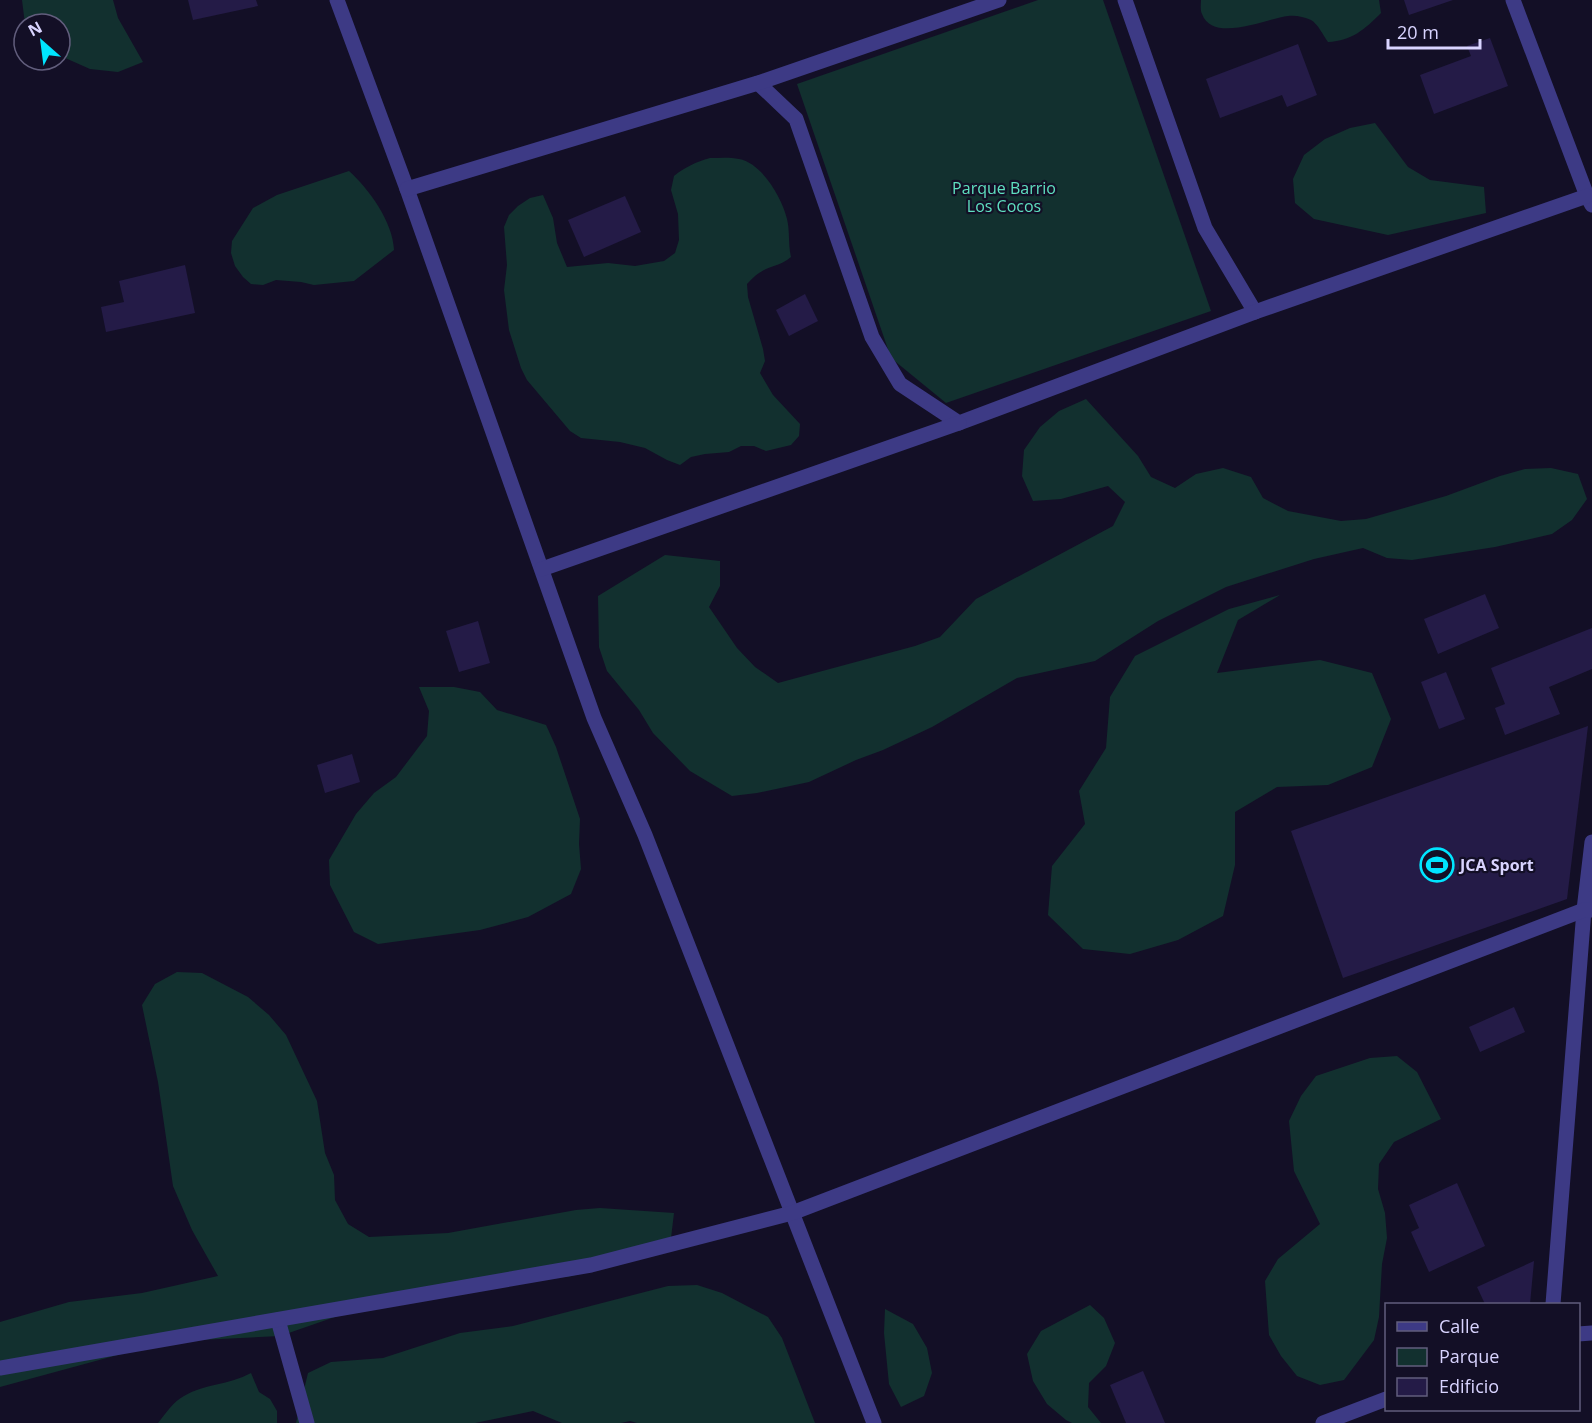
<svg xmlns="http://www.w3.org/2000/svg" width="1592" height="1423" viewBox="0 0 1592 1423" font-family="'Open Sans',sans-serif">
	<style>
		.green { fill: #12302f }
		.building { fill: #241b47 }
		.lines { fill: none; stroke-linecap: round; stroke-linejoin: round }
		.minor { stroke: #3d3a85; stroke-width: 15 }
		.labels { text-anchor: middle; stroke-width: 4.5; stroke-linejoin: round; paint-order: stroke }
		.park-label { font-size: 16px; fill: #5fe0c0; stroke: #130f26 }
		.poi-label { font-size: 16px; font-weight: bold; fill: #d9d4ff; stroke: #130f26; text-anchor: start }
	</style>
	<rect width="100%" height="100%" fill="#130f26"/>
	<g class="green">
		<polygon points="22,0 113,0 118,18 143,62 118,72 90,69 63,57 60,55 60,24 25,24"/>
		<polygon points="1038,0 1103,0 1211,311 946,403 891,358 797,84"/>
		<path d="M1201 0H1379L1381 13C1365 29 1352 41 1328 42 1323 35 1318 24 1311 20 1304 17 1296 15 1288 16 1268 18 1213 44 1202 14 1200 10 1201 4 1201 0Z"/>
		<polygon points="1375,123 1408,167 1430,180 1484,187 1486,213 1388,235 1314,219 1295,203 1293,179 1304,155 1325,139 1350,128"/>
		<path d="M710 158C719 158 730 157 739 159 762 163 782 198 787 219 790 231 788 244 791 257 779 267 770 265 759 273 754 276 751 280 747 284L748 297 763 349 765 361 760 373 773 395 800 424 799 436 791 445 766 451 754 446H741L729 452 705 454 691 457 680 465 667 460 645 448 620 442 581 438 570 431 527 380 521 368 509 330 504 290 507 265 504 227 509 215 518 206 530 198 543 195 553 218 557 243 567 267 608 263 635 266 664 261 675 253 679 240 678 214 671 190 674 176C685 167 696 162 710 158Z"/>
		<path d="M349 171C369 189 393 222 394 250L354 281 314 285 301 282 276 280 263 285 251 284 243 277 235 266 231 253 232 241 253 208 277 195Z"/>
		<polygon points="1086,399 1138,456 1151,477 1175,488 1196,474 1223,468 1251,477 1263,498 1288,511 1341,521 1366,519 1446,496 1500,476 1525,469 1551,468 1578,474 1587,499 1572,520 1552,534 1495,547 1412,560 1387,558 1363,548 1314,559 1226,587 1158,621 1095,661 1017,678 932,727 883,750 856,760 809,782 757,793 732,796 690,771 653,733 639,710 607,671 599,647 598,596 665,555 720,561 720,586 709,607 737,648 755,667 778,683 915,646 940,637 976,599 1113,526 1125,502 1108,486 1061,499 1033,501 1022,476 1024,450 1040,427 1059,411"/>
		<polygon points="1280,595 1238,620 1217,673 1320,660 1372,673 1391,719 1372,767 1328,785 1277,787 1235,812 1235,865 1223,916 1178,940 1130,954 1083,949 1048,915 1052,866 1085,824 1079,791 1106,748 1110,697 1135,656 1229,609"/>
		<polygon points="419,687 454,687 480,692 497,710 546,725 556,747 580,819 579,844 581,869 571,894 528,917 480,930 378,944 354,932 330,885 329,860 356,814 374,793 396,777 427,736 429,711"/>
		<polygon points="177,972 202,973 248,997 269,1015 286,1035 317,1101 325,1153 334,1175 335,1200 348,1224 369,1237 448,1233 576,1210 600,1208 674,1213 671,1238 619,1265 567,1277 537,1275 355,1310 280,1336 199,1340 125,1353 0,1387 0,1322 69,1302 142,1293 218,1276 192,1230 173,1186 158,1082 142,1005 155,984"/>
		<polygon points="1397,1056 1417,1072 1441,1119 1394,1142 1379,1164 1378,1189 1385,1213 1387,1238 1382,1264 1379,1317 1374,1340 1344,1380 1320,1385 1297,1376 1281,1356 1269,1335 1265,1281 1278,1259 1320,1224 1294,1171 1289,1121 1301,1096 1316,1076 1370,1058"/>
		<polygon points="697,1285 722,1293 768,1317 782,1338 815,1423 637,1423 630,1421 621,1423 562,1423 533,1411 475,1423 296,1423 308,1373 331,1362 383,1358 460,1333 513,1326 668,1286"/>
		<polygon points="1090,1305 1104,1318 1115,1343 1106,1366 1089,1383 1088,1407 1101,1423 1072,1423 1066,1420 1047,1404 1033,1381 1027,1354 1041,1331"/>
		<polygon points="885,1309 913,1324 927,1348 932,1373 924,1396 901,1407 889,1384 884,1333"/>
		<path d="M251 1373 259 1392 270 1399 277 1411V1423H158C166 1413 173 1402 184 1396 204 1384 229 1385 251 1373Z"/>
	</g>
	<g class="building">
		<polygon points="188,0 256,0 258,6 193,20"/>
		<polygon points="1404,0 1453,0 1409,15"/>
		<polygon points="1490,38 1508,86 1434,114 1420,75 1471,56 1467,46"/>
		<polygon points="1298,44 1317,95 1287,107 1282,95 1220,118 1206,79"/>
		<polygon points="625,196 641,232 584,257 568,220"/>
		<polygon points="185,265 195,313 106,332 101,307 124,302 119,281"/>
		<polygon points="805,294 818,321 789,336 776,310"/>
		<polygon points="1485,594 1499,628 1438,654 1424,619"/>
		<polygon points="478,621 490,663 459,672 446,631"/>
		<polygon points="1592,628 1592,669 1549,687 1560,714 1505,735 1495,708 1505,704 1491,668"/>
		<polygon points="1446,672 1465,719 1439,729 1421,682"/>
		<polygon points="1588,726 1567,899 1343,978 1291,831"/>
		<polygon points="352,754 360,782 325,793 317,765"/>
		<polygon points="1514,1007 1525,1032 1480,1052 1469,1027"/>
		<polygon points="1457,1183 1485,1246 1429,1272 1411,1232 1419,1228 1409,1205"/>
		<polygon points="1534,1261 1530,1304 1485,1304 1477,1287"/>
		<polygon points="1143,1371 1165,1423 1126,1423 1110,1385"/>
	</g>
	<g class="lines">
		<g class="minor">
			<polyline points="337,0 407,189 594,718 645,835 874,1423"/>
			<polyline points="1125,0 1205,228 1255,312"/>
			<polyline points="1513,0 1587,196 1592,205"/>
			<polyline points="758,83 796,119 872,337 900,384 959,423 1255,312 1587,196"/>
			<polyline points="407,189 758,83 999,0"/>
			<polyline points="542,569 959,423"/>
			<polyline points="1553,1304 1584,910 1592,842"/>
			<polyline points="278,1320 307,1423"/>
			<polyline points="1578,1334 1592,1333"/>
			<polyline points="0,1368 591,1265 792,1213 1584,910 1592,910"/>
			<polyline points="1323,1423 1386,1399"/>
		</g>
	</g>
	<defs>
		<g id="stadium-ring" transform="scale(1.725)"><circle r="9.5" fill="#130f26" stroke="#00e5ff" stroke-width="1.5"/><path d="M0-5a6.5 5 0 1 0 0 10a6.5 5 0 1 0 0-10ZM-3.5-1.8h7v3.6h-7Z" fill="#00e5ff"/></g>
	</defs>
	<g fill-rule="evenodd">
		<use href="#stadium-ring" x="1437" y="865"/>
	</g>
	<g class="labels">
		<g class="park-label">
			<text x="1004" y="194">Parque Barrio<tspan x="1004" dy="18">Los Cocos</tspan></text>
		</g>
		<g class="poi-label">
			<text x="1460" y="871">JCA Sport</text>
		</g>
	</g>
	<rect x="1385" y="1303" width="195" height="108" fill="#130f26" stroke="#625e7d" stroke-width="1.5"/>
	<rect x="1397" y="1322" width="30" height="9" fill="#3d3a85" stroke="#625e7d" stroke-width="1.5"/>
	<text x="1439" y="1333" font-size="18" fill="#d9d4ff">Calle</text>
	<rect x="1397" y="1348" width="30" height="18" fill="#12302f" stroke="#625e7d" stroke-width="1.5"/>
	<text x="1439" y="1363" font-size="18" fill="#d9d4ff">Parque</text>
	<rect x="1397" y="1378" width="30" height="18" fill="#241b47" stroke="#625e7d" stroke-width="1.5"/>
	<text x="1439" y="1393" font-size="18" fill="#d9d4ff">Edificio</text>
	<g transform="translate(42 42) rotate(332)"><circle r="28" fill="#130f26" stroke="#625e7d" stroke-width="1.5"/>
	<path d="M0-4.5L10 22L0 15L-10 22Z" fill="#00e5ff"/>
	<text y="-9" font-size="16" font-weight="bold" text-anchor="middle" fill="#d9d4ff">N</text>
	</g>
	<path d="M1388 39v9h92v-9" fill="none" stroke="#d9d4ff" stroke-width="3"/>
	<text x="1397" y="39" font-size="18" fill="#d9d4ff" stroke="#130f26" stroke-width="4.5" paint-order="stroke">20 m</text>
</svg>
